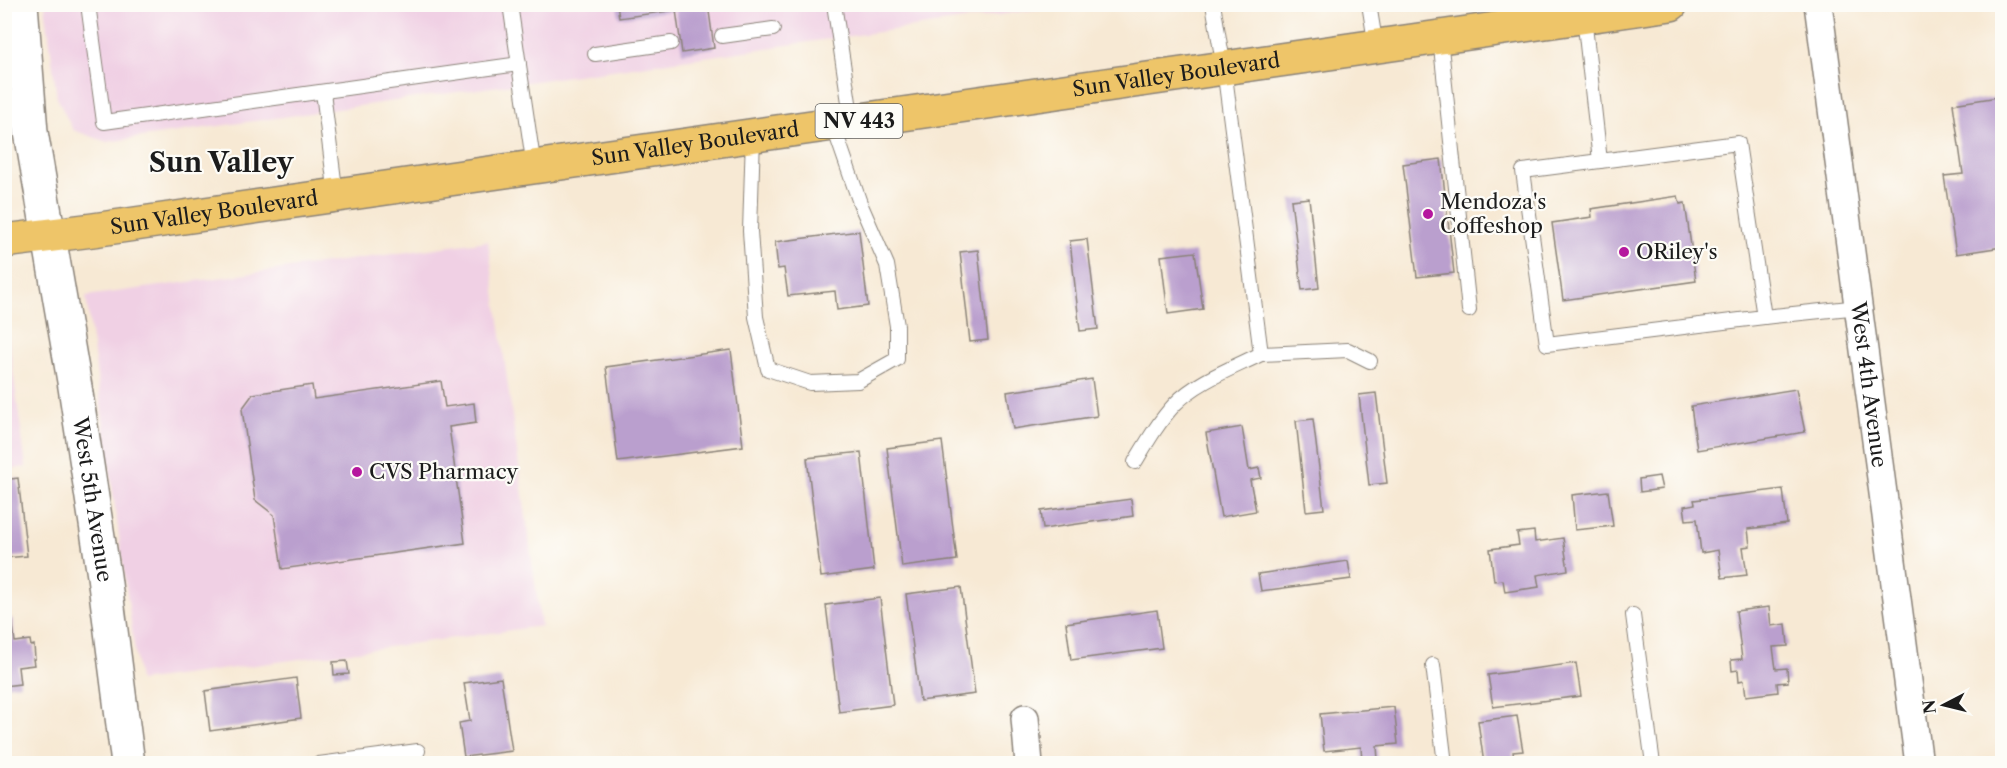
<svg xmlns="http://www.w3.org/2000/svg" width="2007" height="768" viewBox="0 0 2007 768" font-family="'Libre Caslon Text',serif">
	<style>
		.built { fill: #f0d0e4 }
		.building { fill: #ba9fce }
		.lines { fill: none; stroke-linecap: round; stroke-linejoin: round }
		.service-casing { stroke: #8a8278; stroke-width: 16 }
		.minor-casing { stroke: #8a8278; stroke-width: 30 }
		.tertiary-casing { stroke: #8a8278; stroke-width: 36 }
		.primary-casing { stroke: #8a8278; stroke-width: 36 }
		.service { stroke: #fff; stroke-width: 14 }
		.minor { stroke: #fff; stroke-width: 27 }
		.tertiary { stroke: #fff; stroke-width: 33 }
		.primary { stroke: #eec569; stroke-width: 33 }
		.poi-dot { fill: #b5179e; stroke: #fdfcf7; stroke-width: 2 }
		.labels { text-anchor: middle; stroke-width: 4.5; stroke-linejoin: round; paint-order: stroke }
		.shield { fill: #fdfcf7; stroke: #605f5e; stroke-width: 1.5 }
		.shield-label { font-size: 20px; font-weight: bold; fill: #1c1c1c }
		.street-label { font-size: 21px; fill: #1c1c1c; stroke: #fdfcf7 }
		.poi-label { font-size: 21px; fill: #1c1c1c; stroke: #fdfcf7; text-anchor: start }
		.district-label { font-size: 27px; font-weight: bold; fill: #1c1c1c; stroke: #fdfcf7 }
	</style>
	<rect width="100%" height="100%" fill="#fdfcf7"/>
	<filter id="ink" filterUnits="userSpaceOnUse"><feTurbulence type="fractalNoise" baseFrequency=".0167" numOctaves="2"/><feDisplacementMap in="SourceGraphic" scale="12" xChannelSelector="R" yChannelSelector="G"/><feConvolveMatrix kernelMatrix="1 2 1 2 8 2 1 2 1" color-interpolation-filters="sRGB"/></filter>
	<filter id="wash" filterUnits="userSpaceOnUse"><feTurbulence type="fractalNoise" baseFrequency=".008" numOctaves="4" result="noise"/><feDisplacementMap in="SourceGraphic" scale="24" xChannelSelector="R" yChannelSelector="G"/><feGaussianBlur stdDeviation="1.35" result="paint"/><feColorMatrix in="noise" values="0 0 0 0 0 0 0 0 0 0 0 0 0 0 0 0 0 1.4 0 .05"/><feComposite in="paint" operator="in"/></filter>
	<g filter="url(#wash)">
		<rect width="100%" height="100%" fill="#f7e9d4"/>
		<g class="built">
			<polygon points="45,5 1068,5 107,142 73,130 57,98"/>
			<polygon points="488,241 541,626 139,681 86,296"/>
			<polygon points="5,327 7,327 26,467 5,470"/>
		</g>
		<g id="blocks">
			<g class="building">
				<polygon points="617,4 708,4 714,48 682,53 676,10 619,18"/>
				<polygon points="1998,97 2002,125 2002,247 1956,254 1944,176 1963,174 1953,104"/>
				<polygon points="1441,159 1454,273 1417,277 1403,164"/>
				<polygon points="1678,196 1680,204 1685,203 1696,281 1563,300 1552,223 1592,217 1591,209"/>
				<polygon points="1309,198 1319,288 1302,290 1291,200"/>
				<polygon points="859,231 868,306 837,310 835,291 788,296 784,268 778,269 775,242"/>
				<polygon points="1087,239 1098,329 1080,331 1070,241"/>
				<polygon points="978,250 988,340 970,342 960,252"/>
				<polygon points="1195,252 1203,309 1168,314 1161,256"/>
				<polygon points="731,350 743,446 618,462 606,367"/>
				<polygon points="1092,379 1097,416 1013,429 1007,392"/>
				<polygon points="441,381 445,407 474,403 476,423 449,427 465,543 282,569 274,515 255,500 242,409 253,394 312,385 314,399"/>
				<polygon points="1796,389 1805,432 1697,450 1691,406"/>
				<polygon points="1376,393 1387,483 1369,485 1359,395"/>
				<polygon points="1313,419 1324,509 1306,511 1296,421"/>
				<polygon points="1242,427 1249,470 1259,468 1261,478 1250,480 1256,511 1221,517 1206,433"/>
				<polygon points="942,441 957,560 902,567 887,448"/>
				<polygon points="861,452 874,570 821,577 807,458"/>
				<polygon points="1659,476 1662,489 1640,492 1639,479"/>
				<polygon points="18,478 27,556 4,558 4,480"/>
				<polygon points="1783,489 1787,524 1748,529 1750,546 1743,547 1747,575 1722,578 1718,550 1701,553 1697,519 1686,520 1684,506 1695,504 1694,500"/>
				<polygon points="1608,491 1613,526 1575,530 1572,495"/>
				<polygon points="1131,499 1133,516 1043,529 1041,511"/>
				<polygon points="1534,531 1535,542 1563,538 1568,570 1537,575 1539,587 1505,592 1503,580 1494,581 1490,549 1519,545 1517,533"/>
				<polygon points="1348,561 1351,579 1261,591 1258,574"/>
				<polygon points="961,587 975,694 920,701 906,594"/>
				<polygon points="880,598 893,705 839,712 826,605"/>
				<polygon points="1769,607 1771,626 1786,624 1788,646 1773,647 1776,669 1787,668 1788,682 1777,683 1778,692 1746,696 1744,680 1739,681 1738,670 1732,671 1731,660 1742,659 1736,611"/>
				<polygon points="1157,610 1162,648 1071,660 1066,623"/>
				<polygon points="12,618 15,642 30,640 31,646 34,645 35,659 33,659 34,665 18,667 20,684 4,686 4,619"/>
				<polygon points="347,661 349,674 334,675 333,662"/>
				<polygon points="1576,663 1581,696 1493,707 1488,675"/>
				<polygon points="296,678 301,718 210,731 205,691"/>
				<polygon points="501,678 512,751 464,757 459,723 470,721 464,683"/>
				<polygon points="1394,707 1398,744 1377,746 1378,760 1362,762 1361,747 1324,751 1320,714"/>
				<polygon points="1517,716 1523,751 1513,752 1514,760 1484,764 1478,721"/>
			</g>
		</g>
	</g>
	<g filter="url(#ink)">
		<use href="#blocks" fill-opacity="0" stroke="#8a8278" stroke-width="1.5"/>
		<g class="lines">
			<g class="service-casing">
				<g id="service">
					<polyline points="88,4 104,122 519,64"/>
					<polyline points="510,4 534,167"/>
					<polyline points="834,4 852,122"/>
					<polyline points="1369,4 1376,47"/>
					<polyline points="1584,17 1600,161 1738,143 1764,317 1859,307"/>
					<polyline points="722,36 773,29"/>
					<polyline points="1440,38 1469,310"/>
					<polyline points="595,54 671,43"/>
					<polyline points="323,92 336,196"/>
					<polyline points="753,136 750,231 756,317 768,369 810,383 858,381 897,359 897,326 887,265 860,203 833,125"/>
					<polyline points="1600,161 1523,171 1547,344 1764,317"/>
					<polyline points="1261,354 1348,350 1370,361"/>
					<path d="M1135 462C1147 442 1159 421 1175 404 1197 381 1233 368 1261 354L1224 68 1213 4"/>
					<polyline points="1633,615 1653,764"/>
					<polyline points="1433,665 1445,764"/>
					<polyline points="319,764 418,751"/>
				</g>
			</g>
			<g class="minor-casing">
				<g id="minor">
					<path id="s1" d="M1818 4 1919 764"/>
					<polyline points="1025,718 1029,764"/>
				</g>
			</g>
			<g class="tertiary-casing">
				<g id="tertiary">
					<path id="s2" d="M21 4 31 132 75 387 104 576 128 764"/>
				</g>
			</g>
			<g class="primary-casing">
				<g id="primary">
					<path id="s3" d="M4 241 93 230 1671 4"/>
				</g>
			</g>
			<use href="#service" class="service"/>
			<use href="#minor" class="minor"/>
			<use href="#tertiary" class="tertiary"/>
			<use href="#primary" class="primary"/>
		</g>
	</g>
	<g class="poi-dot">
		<circle cx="1428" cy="214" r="6"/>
		<circle cx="1624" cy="252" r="6"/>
		<circle cx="357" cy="472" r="6"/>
	</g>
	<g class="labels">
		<rect class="shield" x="815.5" y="104" width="87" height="34" rx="4.5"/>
		<g class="shield-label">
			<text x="859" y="128">NV 443</text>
		</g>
		<g class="street-label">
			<text dy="7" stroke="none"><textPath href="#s3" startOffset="1184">Sun Valley Boulevard</textPath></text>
			<text dy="7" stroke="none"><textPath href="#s3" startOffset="698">Sun Valley Boulevard</textPath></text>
			<text dy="7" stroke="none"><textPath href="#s3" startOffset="212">Sun Valley Boulevard</textPath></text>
			<text dy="7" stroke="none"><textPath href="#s1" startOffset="384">West 4th Avenue</textPath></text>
			<text dy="7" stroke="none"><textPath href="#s2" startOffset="501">West 5th Avenue</textPath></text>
		</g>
		<g class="poi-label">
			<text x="1440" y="209">Mendoza's<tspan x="1440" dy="24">Coffeshop</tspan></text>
			<text x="1636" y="259">ORiley's</text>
			<text x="369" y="479">CVS Pharmacy</text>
		</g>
		<g class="district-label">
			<text x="221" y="172">Sun Valley</text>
		</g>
	</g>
	<rect width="2007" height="768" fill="none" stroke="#fdfcf7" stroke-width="24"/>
	<g transform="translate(1944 705) rotate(263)" stroke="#fdfcf7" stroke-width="4.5" paint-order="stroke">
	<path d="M0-4.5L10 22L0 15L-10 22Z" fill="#1c1c1c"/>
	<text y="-9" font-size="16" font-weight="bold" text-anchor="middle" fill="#1c1c1c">N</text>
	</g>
</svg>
